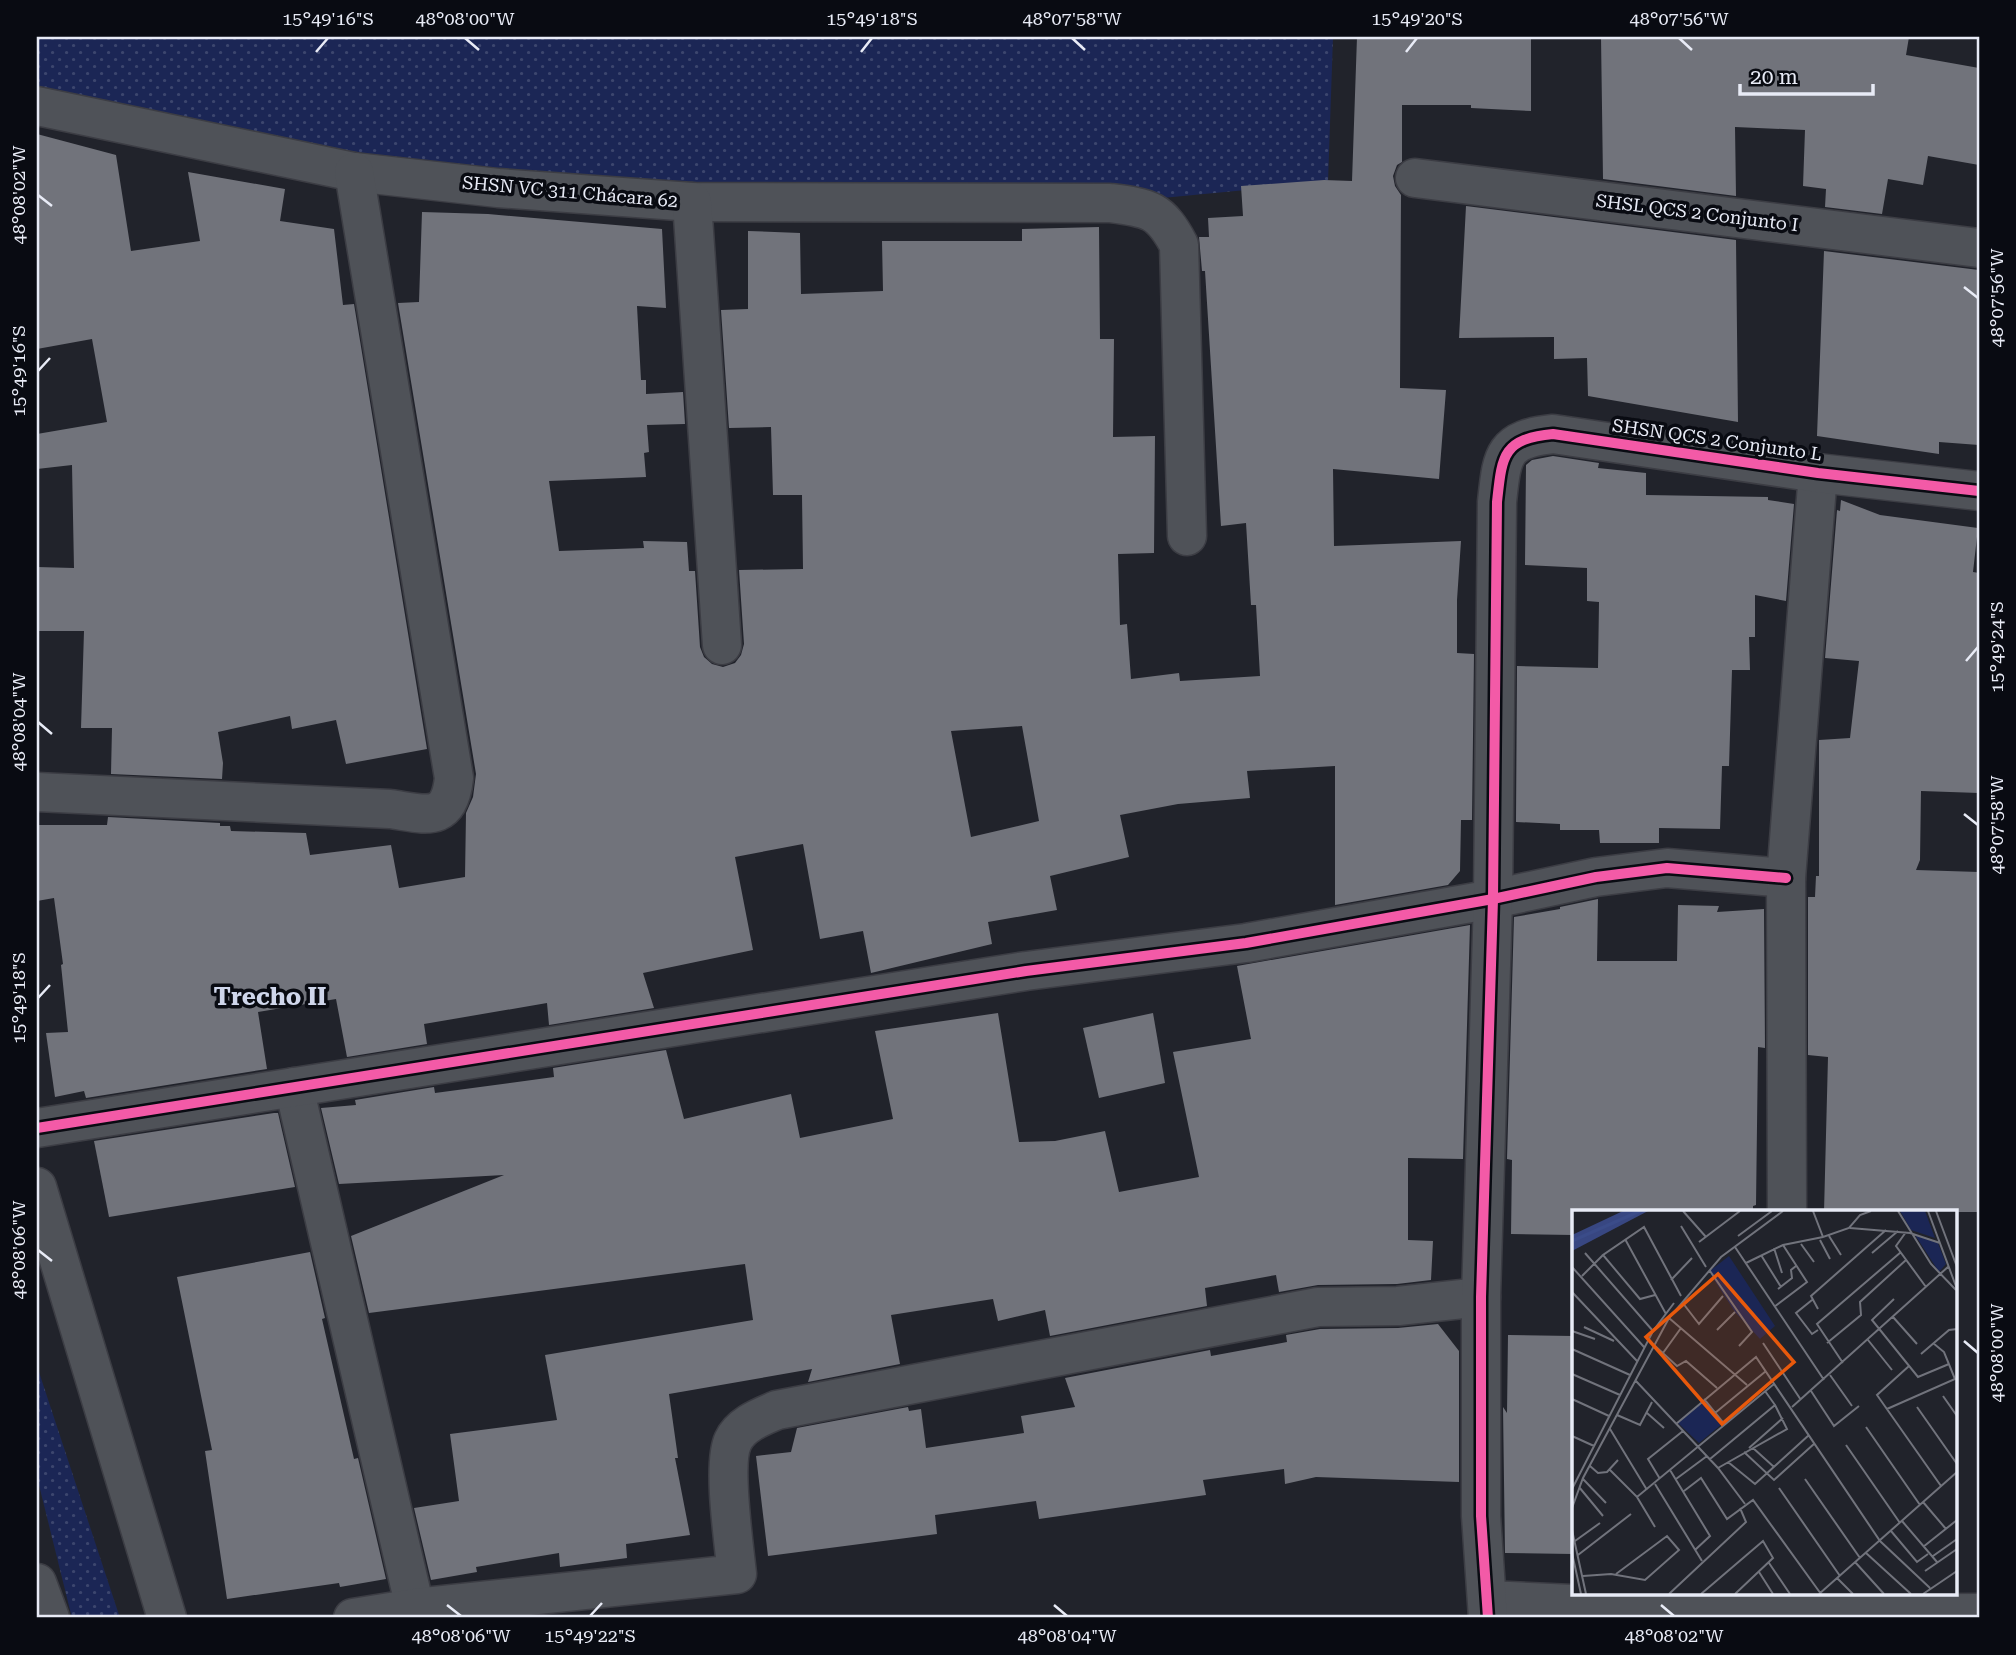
<svg xmlns="http://www.w3.org/2000/svg" width="2016" height="1655" viewBox="0 0 2016 1655" font-family="'Roboto Serif',serif">
	<style>
		.grass { fill: url(#grass-dots) }
		.building { fill: #71737b; fill-rule: evenodd }
		.lines { fill: none; stroke-linecap: round; stroke-linejoin: round }
		.minor-casing { stroke: #3c3d44; stroke-width: 41 }
		.secondary-casing { stroke: #3c3d44; stroke-width: 41 }
		.minor { stroke: #4f5258; stroke-width: 38 }
		.secondary { stroke: #4f5258; stroke-width: 38 }
		.cycleway-casing { stroke: #090b12; stroke-width: 15 }
		.cycleway { stroke: #f35aa7; stroke-width: 10 }
		.ticks { fill: none; stroke: #e8ebf6; stroke-width: 2.5 }
		.labels { text-anchor: middle; stroke-width: 7; stroke-linejoin: round; paint-order: stroke }
		.street-label { font-size: 18px; fill: #e8ebf6; stroke: #090b12 }
		.district-label { font-size: 24px; font-weight: bold; fill: #cfd6eb; stroke: #090b12 }
		.inset-river { fill: none; stroke: #3b4c89; stroke-width: 3.5 }
		.inset-road { fill: none; stroke: #71737c; stroke-width: 2 }
		.view { fill: #e8590c; fill-opacity: 0.15; stroke: #e8590c; stroke-width: 3.5 }
		.inset-edge { fill: none; stroke: #e8ebf6; stroke-width: 3.5 }
		.neatline { fill: none; stroke: #e8ebf6; stroke-width: 2.5 }
		.ticks-label { font-size: 18px; text-anchor: middle; fill: #e8ebf6 }
	</style>
	<defs>
		<pattern id="grass-dots" width="8" height="8" patternUnits="userSpaceOnUse" patternTransform="scale(1.75)"><rect width="8" height="8" fill="#1b2655"/><path d="M2 2h.1M6 6h.1" fill="none" stroke="#3c466e" stroke-width="1.8" stroke-linecap="round"/></pattern>
	</defs>
	<rect width="100%" height="100%" fill="#21232b"/>
	<g class="grass">
		<polygon points="37,37 1333,37 1328,182 1110,203 692,202 37,106"/>
		<polygon points="37,1366 120,1618 72,1618 37,1477"/>
	</g>
	<g class="building">
		<path d="M1357 37H1531V111L1471 108V105H1402V162L1397 165 1393 176 1395 186 1401 195 1400 388 1446 390 1439 479 1333 469 1334 546 1461 541 1457 600V653L1474 654 1472 820H1461L1460 871 1448 885 1335 905V766L1247 771 1250 798 1178 804 1120 815 1129 857 1050 876 1057 910 988 922 992 944 871 973 863 931 820 939 803 844 735 857 753 950 643 973 654 1008 549 1025 547 1003 424 1024 427 1044 347 1057 336 999 258 1012 267 1069 86 1098 84 1091 55 1097 46 1033 68 1032 61 965 63 964 54 898 37 901V825H107L108 817 220 823V826H230L231 831 306 833 310 855 391 845 399 888 465 877 466 813 473 797 476 774 398 303 419 302 422 212 488 214 662 229 666 308 637 306 641 380H646V394L683 392 685 424 647 425 649 452 644 453 646 477 549 481 559 551 644 548 643 541 687 542 689 571H695L700 647 704 657 712 664 723 667 735 663 741 655 744 644 739 570 803 569 802 495H773L771 427 729 428 721 310 748 309V231L800 233 801 294 883 291 882 241H1022V229L1099 227 1100 339H1114L1113 437 1155 436 1154 553 1118 554 1120 625 1127 624 1131 679 1179 673 1180 681 1260 676 1256 605H1251L1246 523 1221 526 1205 271H1202L1199 237H1209L1208 218 1243 216 1241 186 1324 180 1352 181ZM1022 726 1039 821 971 837 951 731Z"/>
		<polygon points="1601,37 1909,37 1906,55 1979,68 1979,165 1928,156 1923,185 1888,179 1882,214 1825,207 1826,189 1803,186 1805,130 1735,127 1736,196 1603,179"/>
		<polygon points="37,134 116,155 131,251 200,241 188,172 285,189 280,221 334,229 343,305 354,304 427,749 346,764 336,720 292,729 290,716 218,732 223,763 222,779 111,774 112,728 81,728 84,631 37,631 37,567 74,568 72,465 37,469 37,434 107,422 92,339 37,349"/>
		<polygon points="1466,206 1736,240 1738,422 1588,396 1587,358 1554,359 1554,337 1459,338"/>
		<polygon points="1824,251 1979,270 1979,445 1939,442 1939,454 1817,436"/>
		<polygon points="1553,456 1599,463 1598,468 1646,473 1646,495 1768,497 1768,500 1794,504 1786,601 1755,595 1755,637 1749,637 1750,670 1732,670 1729,766 1722,766 1720,829 1659,828 1659,843 1600,843 1599,830 1560,830 1560,824 1516,822 1517,666 1598,668 1599,602 1587,601 1587,568 1525,565 1526,465 1532,460"/>
		<polygon points="1841,500 1880,515 1978,528 1973,572 1979,573 1979,793 1921,791 1920,860 1916,870 1979,872 1979,1212 1824,1212 1828,1057 1808,1055 1808,897 1815,897 1816,876 1819,876 1819,740 1850,738 1859,661 1825,658 1837,510 1840,511"/>
		<polygon points="1598,899 1597,961 1677,961 1678,905 1719,906 1717,912 1764,909 1765,1048 1758,1047 1756,1205 1753,1206 1753,1212 1573,1212 1573,1235 1511,1234 1512,1160 1507,1159 1514,917 1560,909 1560,907"/>
		<polygon points="1470,925 1463,1159 1408,1158 1408,1240 1433,1241 1431,1280 1397,1284 1318,1285 1279,1292 1276,1275 1205,1288 1207,1306 1050,1336 1045,1310 998,1321 993,1299 891,1315 900,1364 808,1382 812,1369 669,1394 678,1458 675,1458 690,1535 626,1544 627,1558 560,1567 559,1553 476,1567 477,1572 431,1580 414,1508 459,1501 450,1434 557,1420 545,1355 753,1320 745,1264 369,1313 351,1236 504,1175 339,1184 321,1108 356,1105 355,1100 434,1087 435,1093 554,1077 553,1068 666,1050 684,1119 791,1094 800,1138 893,1119 875,1031 998,1013 1019,1142 1055,1141 1105,1131 1119,1192 1199,1177 1173,1052 1251,1039 1237,966"/>
		<polygon points="1153,1013 1165,1083 1099,1098 1083,1028"/>
		<polygon points="274,1113 278,1113 295,1187 109,1217 94,1141"/>
		<polygon points="310,1252 325,1318 322,1319 354,1459 358,1458 386,1579 340,1587 339,1583 227,1599 205,1451 212,1450 177,1277"/>
		<polygon points="1438,1324 1459,1351 1459,1482 1316,1477 1285,1484 1284,1469 1203,1480 1206,1495 1039,1519 1036,1501 935,1515 937,1534 768,1556 756,1456 791,1452 797,1428 908,1407 909,1411 921,1409 926,1448 1024,1433 1021,1416 1075,1407 1065,1378 1210,1350 1211,1356 1287,1342 1286,1335 1320,1329 1398,1328"/>
		<polygon points="1508,1335 1573,1336 1573,1554 1505,1553 1503,1407 1507,1413"/>
	</g>
	<g class="lines">
		<g class="minor-casing">
			<g id="minor">
				<path d="M37 106 354 172 498 188 692 202 1110 203C1149 208 1160 209 1179 245L1187 536"/>
				<polyline points="1415,178 1979,248"/>
				<polyline points="692,202 722,645"/>
				<path d="M37 792 390 809C426 814 449 824 454 778L354 172"/>
				<polyline points="294,1087 415,1608"/>
				<polyline points="37,1128 1026,971 1246,943 1493,899 1596,877 1667,868 1786,878"/>
				<polyline points="1787,1212 1786,878 1818,473"/>
				<polyline points="1488,1600 1788,1614 1979,1613"/>
				<path d="M353 1618 415 1608 737 1574C734 1545 722 1464 733 1441 741 1424 761 1417 777 1410L1318 1307 1398 1306 1481 1297"/>
				<path d="M1488 1618 1481 1516V1297L1493 899 1497 502C1502 456 1502 439 1553 434L1818 473 1979 491"/>
			</g>
		</g>
		<g class="secondary-casing">
			<g id="secondary">
				<polyline points="37,1187 167,1618"/>
				<polyline points="37,1583 50,1618"/>
			</g>
		</g>
		<use href="#minor" class="minor"/>
		<use href="#secondary" class="secondary"/>
		<g class="cycleway-casing">
			<g id="cycleway">
				<polyline points="37,1128 1026,971 1246,943 1493,899 1596,877 1667,868 1786,878"/>
				<path d="M1488 1618 1481 1516V1297L1493 899 1497 502C1502 456 1502 439 1553 434L1818 473 1979 491"/>
			</g>
		</g>
		<use href="#cycleway" class="cycleway"/>
	</g>
	<path class="ticks" d="M465 38 479 50M1072 38 1085 50M1679 38 1692 50M316 52 328 38M861 52 872 38M1406 52 1417 38M38 195 52 206M1964 287 1978 298M38 371 50 358M1966 661 1978 647M38 722 52 734M1964 814 1978 825M38 998 50 985M38 1250 52 1261M1964 1341 1978 1353M447 1605 461 1616M1054 1605 1067 1616M1661 1605 1674 1616M590 1616 602 1603"/>
	<g class="labels">
		<g class="street-label">
			<text transform="translate(570 192) rotate(5)" y="6">SHSN VC 311 Chácara 62</text>
			<text transform="translate(1697 213) rotate(7)" y="6">SHSL QCS 2 Conjunto I</text>
			<text transform="translate(1717 440) rotate(8)" y="6">SHSN QCS 2 Conjunto L</text>
		</g>
		<g class="district-label">
			<text x="270" y="1005">Trecho II</text>
		</g>
	</g>
	<g transform="translate(1572 1210)">
		<rect width="385" height="385" fill="#21232b"/>
		<path d="M328 1H353L363 28 339 20ZM343 25 366 33 374 54 367 62ZM157 46 203 116 188 129 163 102 139 65V60ZM132 191 150 214 127 233 106 213Z" fill="#1b2655"/>
		<path d="M51 1H76L0 41V25Z" fill="#384782"/>
		<path class="inset-river" d="M0 31 68 1"/>
		<path class="inset-road" d="M111 1 134 27M241 1 251 27 277 18 288 5 299 1M326 1 359 54 384 80M356 1 385 79M364 1 385 57M109 16 134 57M278 18 338 23 368 33M334 22 324 36 354 77M166 26 200 1M257 26 269 45M53 29 94 104M248 30 258 49M127 32 168 1M229 34 242 52M163 37 252 170M202 38 210 63M13 43 81 121M300 43 326 21M189 45 209 77M174 53 211 35 251 27M0 57 72 137M138 61 180 122 167 136M10 66 31 45M99 70 120 48M206 79 220 68 219 60 224 56M0 82 65 151M83 85 68 89 31 45 72 17 109 86M322 89 300 110 346 167 377 154M240 90 224 103 240 124 246 120M110 92 127 114 151 86M202 97 235 72 211 35M246 99 239 86 314 20M321 107 345 134M97 108 175 175M12 117 42 131M145 120 163 102M0 121 23 129M296 130 320 160M191 133 229 190M255 133 289 105 288 92 334 50M82 135 105 156 114 151 145 178M0 139 58 165M91 143 109 118M349 144 377 120 385 119M271 153 245 114 329 42M337 156 305 185 369 276M0 164 48 185M258 165 280 196M63 170 146 258 173 294M239 181 262 216 287 196M371 186 385 206M0 189 37 206M132 189 153 215M220 197 377 56M345 197 385 254M315 199 383 169 372 142 361 133M75 203 92 218M143 203 194 161M45 205 68 215 80 192M104 214 184 147 308 331 358 378M294 217 348 295M38 219 75 280M0 226 22 236M274 235 328 313M177 238 211 208M181 238 202 257M172 242 202 270 243 233M138 249 203 195 193 181M156 252 183 274 237 225M18 256 26 263 35 262 46 250M146 258 215 219 203 195M38 260 65 287 202 174M98 260 138 326 123 340M11 269 34 293M88 269 76 249 111 221M104 269 135 246M233 269 288 348M83 274 130 351M7 277 31 306M207 278 268 366M0 279 81 121 102 93M112 281 129 268 155 309 181 290 249 384M65 287 83 317M351 292 374 319M0 298 11 268 97 108 149 47 211 1M330 311 365 352M0 320 14 384M319 321 345 352 356 344M3 331 28 313M351 337 385 310M0 343 9 384M294 343 339 384M6 345 59 304M361 346 385 329M283 352 312 384M197 353 218 384M353 361 385 339M187 362 201 384M11 366 39 364 73 370 107 340 95 326 44 364M265 368 281 384M97 384 174 312 168 298M129 384 191 331 201 348 163 384M247 384 385 262M351 384 385 361"/>
		<path class="view" d="M146 64 222 152 150 214 74 127Z"/>
		<rect width="385" height="385" class="inset-edge"/>
	</g>
	<rect width="2016" height="1655" fill="none" stroke="#090b12" stroke-width="77"/>
	<path d="M1740 84v10h133v-10" fill="none" stroke="#e8ebf6" stroke-width="3.5"/>
	<text x="1750" y="84" font-size="21" fill="#e8ebf6" stroke="#090b12" stroke-width="5" paint-order="stroke">20 m</text>
	<rect x="38" y="38" width="1940" height="1578" class="neatline"/>
	<g class="ticks-label">
		<text x="328" y="25">15°49'16"S</text>
		<text x="465" y="25">48°08'00"W</text>
		<text x="872" y="25">15°49'18"S</text>
		<text x="1072" y="25">48°07'58"W</text>
		<text x="1417" y="25">15°49'20"S</text>
		<text x="1679" y="25">48°07'56"W</text>
		<text transform="translate(19 195) rotate(-90)" y="6">48°08'02"W</text>
		<text transform="translate(1997 298) rotate(-90)" y="6">48°07'56"W</text>
		<text transform="translate(19 371) rotate(-90)" y="6">15°49'16"S</text>
		<text transform="translate(1997 647) rotate(-90)" y="6">15°49'24"S</text>
		<text transform="translate(19 722) rotate(-90)" y="6">48°08'04"W</text>
		<text transform="translate(1997 825) rotate(-90)" y="6">48°07'58"W</text>
		<text transform="translate(19 998) rotate(-90)" y="6">15°49'18"S</text>
		<text transform="translate(19 1250) rotate(-90)" y="6">48°08'06"W</text>
		<text transform="translate(1997 1353) rotate(-90)" y="6">48°08'00"W</text>
		<text x="461" y="1642">48°08'06"W</text>
		<text x="590" y="1642">15°49'22"S</text>
		<text x="1067" y="1642">48°08'04"W</text>
		<text x="1674" y="1642">48°08'02"W</text>
	</g>
</svg>
